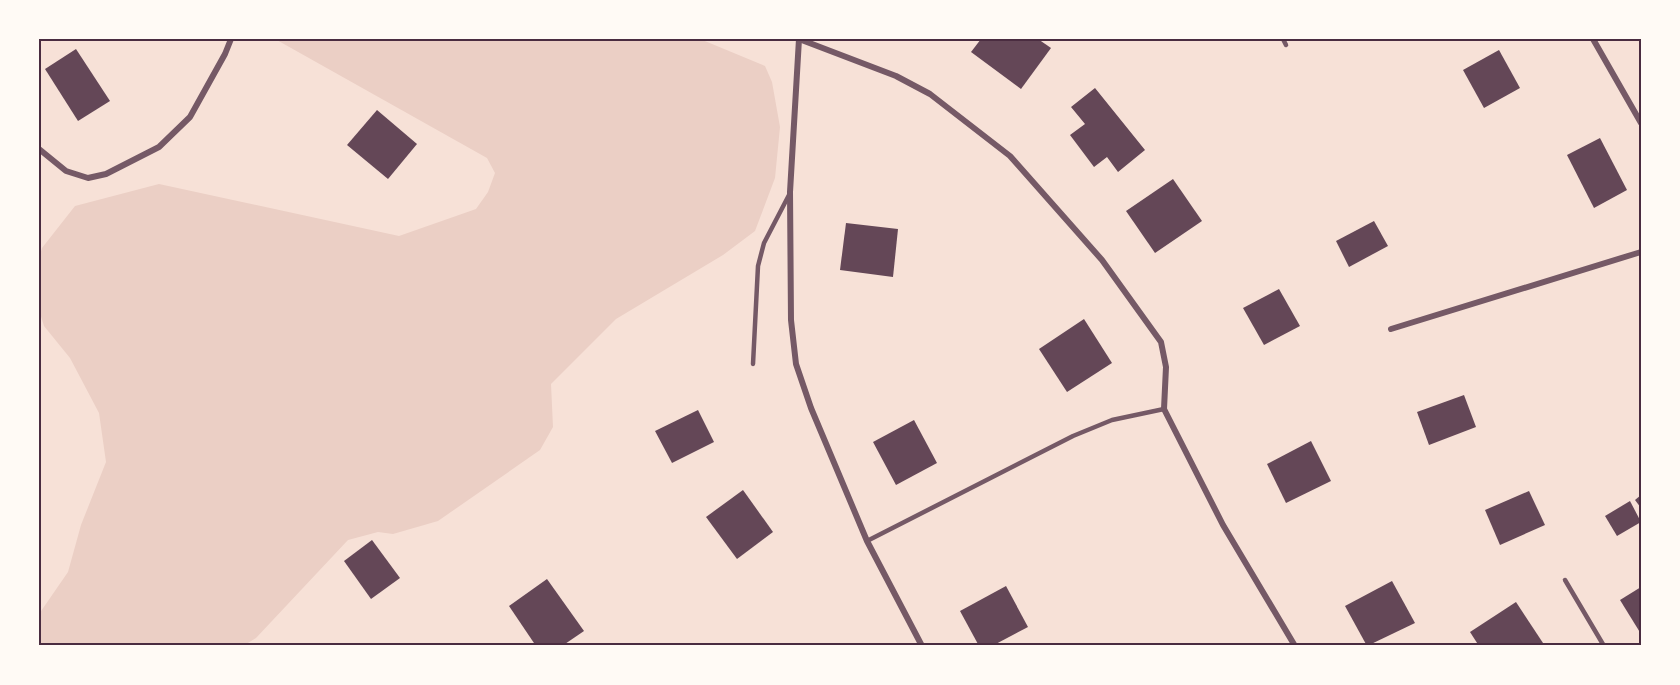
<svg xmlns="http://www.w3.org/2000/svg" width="1680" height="685" viewBox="0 0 1680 685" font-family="'PT Sans',sans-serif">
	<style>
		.green { fill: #ebcfc5 }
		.building { fill: #644757 }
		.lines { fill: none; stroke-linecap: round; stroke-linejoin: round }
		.service { stroke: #755966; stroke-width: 4.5 }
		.minor { stroke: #755966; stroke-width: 6 }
		.neatline { fill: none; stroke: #4a2c40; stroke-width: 2 }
	</style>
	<rect width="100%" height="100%" fill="#f7e1d7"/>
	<polygon class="green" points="275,39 700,39 765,66 772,82 780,127 775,178 755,231 723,255 616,319 551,384 553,427 540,450 438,521 393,534 378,532 348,540 256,638 243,646 39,646 39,614 68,572 81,525 106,462 99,413 70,358 44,326 39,310 39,258 42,248 75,206 159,184 399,236 476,209 488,192 495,173 487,158"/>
	<g class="building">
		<polygon points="981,39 1038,39 1051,48 1021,89 971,52"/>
		<polygon points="76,49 110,101 78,121 45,69"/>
		<polygon points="1499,50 1520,88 1484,108 1463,70"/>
		<polygon points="1095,88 1145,150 1118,172 1107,157 1094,167 1070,135 1085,124 1071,107"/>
		<polygon points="377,110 417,144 388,179 347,145"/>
		<polygon points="1600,138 1627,190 1594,208 1567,155"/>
		<polygon points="1173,179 1202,221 1155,253 1126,211"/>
		<polygon points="1374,221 1388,246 1349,267 1336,241"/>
		<polygon points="846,223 898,229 893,277 840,270"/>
		<polygon points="1279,289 1300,326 1264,345 1243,308"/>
		<polygon points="1084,319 1112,363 1067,392 1039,349"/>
		<polygon points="1464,395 1476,427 1429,445 1417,412"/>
		<polygon points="698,410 714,442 672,463 655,431"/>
		<polygon points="914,420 937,463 896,485 873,442"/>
		<polygon points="1311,441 1331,481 1286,503 1267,464"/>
		<polygon points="743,490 773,532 737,559 706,517"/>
		<polygon points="1529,491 1545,525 1500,545 1485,510"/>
		<polygon points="1641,495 1641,508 1635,500"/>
		<polygon points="1630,501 1641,522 1617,536 1605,516"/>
		<polygon points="372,540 400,578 371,599 344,561"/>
		<polygon points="547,579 584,631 562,646 536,646 509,606"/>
		<polygon points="1392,581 1415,623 1367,646 1345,606"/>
		<polygon points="1006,586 1028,627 992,646 979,646 960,611"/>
		<polygon points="1641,587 1641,634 1620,600"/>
		<polygon points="1516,602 1545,646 1479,646 1470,632"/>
	</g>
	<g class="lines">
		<g class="service">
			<polyline points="1283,39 1286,45"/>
			<polyline points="753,364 758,266 764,243 789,195"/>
			<polyline points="867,541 1073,436 1112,420 1164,409"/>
			<polyline points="1565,580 1604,646"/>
		</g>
		<g class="minor">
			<polyline points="799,39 896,76 930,94 1010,156 1102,260 1161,342 1166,367 1164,409 1223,525 1295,646"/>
			<polyline points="799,39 790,192 791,320 796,364 811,408 867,541 922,646"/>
			<polyline points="1593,39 1641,123"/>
			<polyline points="39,149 66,171 88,178 106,174 159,147 190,117 225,54 231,39"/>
			<polyline points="1391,329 1641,252"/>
		</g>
	</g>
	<rect width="1680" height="685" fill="none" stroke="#fffaf5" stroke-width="81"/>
	<rect x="40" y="40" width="1600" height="604" class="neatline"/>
</svg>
